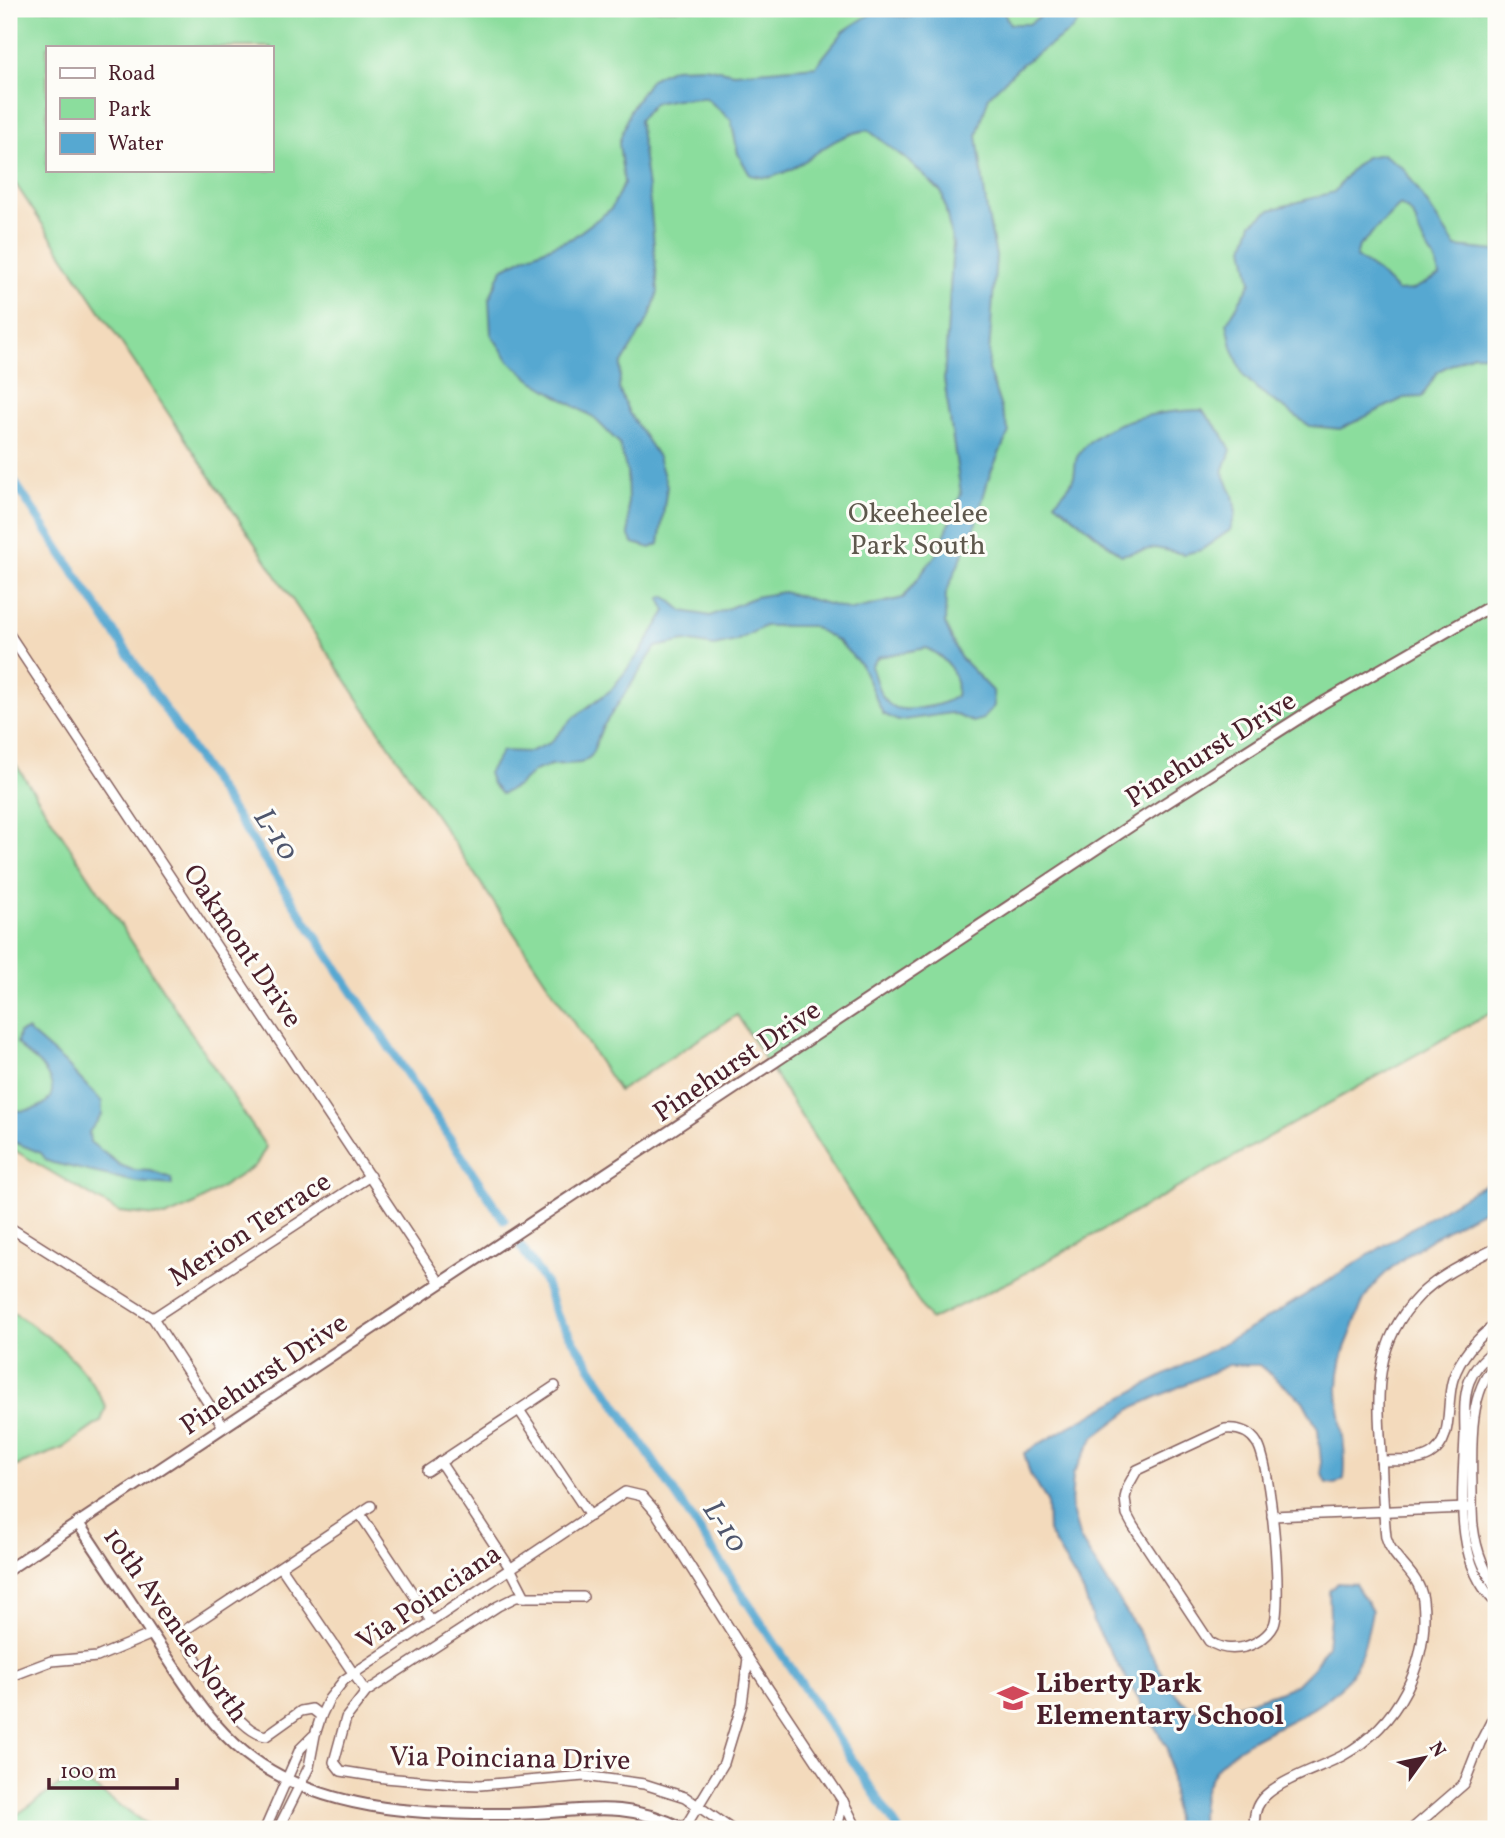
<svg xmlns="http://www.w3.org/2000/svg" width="1505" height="1838" viewBox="0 0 1505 1838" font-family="Vollkorn,serif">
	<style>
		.green { fill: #8bdd9d; stroke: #6a7e64; stroke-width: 2; fill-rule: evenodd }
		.water { fill: #56a8d1; stroke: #50647e; stroke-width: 2; fill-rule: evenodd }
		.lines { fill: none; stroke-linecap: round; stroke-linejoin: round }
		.canal { stroke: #56a8d1; stroke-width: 9 }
		.minor-casing { stroke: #85605e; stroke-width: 12 }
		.tertiary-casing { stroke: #85605e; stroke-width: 14 }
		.minor { stroke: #fff; stroke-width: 9 }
		.tertiary { stroke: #fff; stroke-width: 10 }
		.labels { text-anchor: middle; stroke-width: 6; stroke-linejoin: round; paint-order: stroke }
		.park-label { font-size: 28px; fill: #5e584d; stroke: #fdfcf7 }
		.street-label { font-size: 28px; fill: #4a1f2b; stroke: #fdfcf7 }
		.poi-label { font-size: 28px; font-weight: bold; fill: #4a1f2b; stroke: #fdfcf7; text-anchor: start }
		.water-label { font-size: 30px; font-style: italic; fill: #4f566d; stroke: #fdfcf7 }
	</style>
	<rect width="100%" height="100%" fill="#fdfcf7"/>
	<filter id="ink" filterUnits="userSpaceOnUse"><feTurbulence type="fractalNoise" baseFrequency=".0143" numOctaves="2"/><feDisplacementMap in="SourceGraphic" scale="14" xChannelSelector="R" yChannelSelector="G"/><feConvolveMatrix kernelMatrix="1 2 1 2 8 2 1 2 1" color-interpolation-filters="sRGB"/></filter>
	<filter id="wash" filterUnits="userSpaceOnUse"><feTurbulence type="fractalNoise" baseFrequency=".00686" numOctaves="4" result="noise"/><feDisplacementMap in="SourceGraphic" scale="28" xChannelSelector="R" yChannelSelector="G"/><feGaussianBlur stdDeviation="1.57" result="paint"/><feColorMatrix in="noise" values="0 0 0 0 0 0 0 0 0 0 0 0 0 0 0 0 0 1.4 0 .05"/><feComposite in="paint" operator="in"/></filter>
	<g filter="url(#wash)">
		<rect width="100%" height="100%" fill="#f3dabc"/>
		<g class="green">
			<path d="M9 9H1496V1010L1011 1281 930 1320 737 1015 619 1091 9 174ZM47 47H271V170H47Z"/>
			<polygon points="9,754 266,1147 256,1165 195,1204 165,1217 119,1212 9,1147"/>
			<path d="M9 1310C52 1337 83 1361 106 1407L101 1421 63 1448 9 1469Z"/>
			<polygon points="70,1778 81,1778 153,1829 9,1829 9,1820"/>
		</g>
		<g class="water">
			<path d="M926 9H1002L1010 24H1029L1050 9H1087L1072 30 1022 64 989 96 977 135 987 211 996 256 988 369 1009 432 990 474 975 526 946 593 945 624 960 657 993 691 994 706 983 719 973 722 951 713 898 721 883 714 861 665 838 641 811 626H765L736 641 714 646 685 641 656 647 602 728 591 756 581 763 551 765 534 771 518 786 501 794 492 784 488 773 502 751 529 752 550 743 573 718 611 690 642 650 666 611 660 599 665 596 683 611 710 616 755 597 783 592 851 610 903 598 938 552 961 494 944 379 953 244 942 193 911 163 868 130C824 136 808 168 771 177 765 179 757 176 750 175L738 154 731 120 706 98 677 99 654 103 639 120 651 211 658 292 650 316 621 365 619 389 629 413 658 457 667 486 659 544 651 548 633 543 629 536 627 472 619 443 594 418 533 381 509 361 491 334 489 300 502 269 525 257 572 238 611 209 624 183 619 143 630 110 651 79 673 68 705 67 734 73 816 66 844 31 872 13 910 17ZM926 648C945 657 960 673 956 696 944 704 935 706 921 708 884 715 881 697 871 666L878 657Z"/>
			<path d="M1383 154 1404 169 1456 247 1496 251V355L1473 354 1438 371 1422 397 1404 398 1340 429 1310 426 1257 389 1243 375 1232 347 1227 323 1251 282 1244 247 1252 223 1270 210 1334 192 1351 170 1366 157ZM1400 205C1420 216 1414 225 1423 241 1430 254 1438 261 1439 276L1412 290 1397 291 1378 272 1356 257 1359 246Z"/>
			<path d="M1202 410 1221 432 1231 450 1223 472 1233 495 1236 513 1230 530 1201 550 1184 554 1155 548 1121 555 1055 502C1060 496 1068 489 1072 481 1077 474 1073 463 1078 455 1102 418 1161 411 1202 410Z"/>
			<path d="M27 1030 64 1062 102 1102V1115L89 1132 90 1142 120 1165 133 1170 151 1171 171 1178 172 1185 136 1182 53 1163 47 1161 41 1153 9 1140V1110C35 1114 66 1102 45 1071 38 1059 24 1055 17 1043L19 1033Z"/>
			<path d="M1496 1178V1203C1457 1224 1390 1258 1366 1296 1360 1306 1356 1320 1352 1331 1344 1348 1338 1369 1338 1388 1338 1418 1348 1449 1344 1479L1335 1484 1327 1483 1322 1473 1318 1429 1303 1401 1259 1365H1228L1134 1407 1094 1437 1073 1474 1071 1507 1080 1539 1138 1631 1171 1688 1182 1701 1198 1711 1227 1708 1273 1694 1296 1685 1313 1668 1327 1646 1330 1617 1329 1591 1337 1583 1355 1584 1372 1611C1367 1636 1363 1660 1346 1681 1300 1737 1190 1733 1202 1829H1176L1168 1749 1093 1622 1084 1593 1048 1532 1047 1501 1030 1474 1024 1453C1100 1407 1180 1369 1256 1325 1337 1277 1414 1224 1496 1178Z"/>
		</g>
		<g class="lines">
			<g class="canal">
				<polyline points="9,474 504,1220"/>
				<polyline points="521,1247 545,1282 555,1313 898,1829"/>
			</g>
		</g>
	</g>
	<g filter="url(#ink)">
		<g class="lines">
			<g class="minor-casing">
				<g id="minor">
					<polyline points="9,634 440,1283"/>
					<polyline points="9,1227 153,1318 223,1426"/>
					<polyline points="153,1318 370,1176"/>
					<path d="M1496 1349C1485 1357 1474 1368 1469 1382 1463 1398 1465 1419 1465 1436 1463 1490 1453 1561 1496 1603"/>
					<path d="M1496 1364C1464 1396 1473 1465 1472 1508 1472 1538 1479 1563 1496 1588"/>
					<polyline points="519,1410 590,1516"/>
					<path d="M1225 1429C1238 1428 1250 1432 1257 1443 1271 1463 1283 1603 1274 1625 1268 1637 1257 1643 1245 1647 1231 1650 1220 1649 1209 1641L1133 1526 1127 1515 1125 1498 1128 1486 1137 1470Z"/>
					<path d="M1381 1461C1396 1460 1416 1463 1430 1455 1455 1440 1445 1404 1453 1379 1461 1356 1477 1338 1496 1324"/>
					<polyline points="440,1462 510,1568 525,1597"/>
					<polyline points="427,1471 555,1386"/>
					<polyline points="360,1514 431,1621"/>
					<polyline points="1272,1516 1466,1508"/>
					<polyline points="281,1567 366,1692"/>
					<polyline points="583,1597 516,1597 498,1606 366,1692 346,1718 334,1762 341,1771 385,1778 455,1784 480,1785 584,1776 644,1784 685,1797 731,1829"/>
					<polyline points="9,1677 51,1661 97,1657 152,1634"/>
					<path d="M321 1716 312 1709 301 1711 266 1736C236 1732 200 1664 184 1639V1633L188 1628 371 1506"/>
					<polyline points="265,1829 300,1749 313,1736"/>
					<polyline points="278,1829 309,1767 315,1735 321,1716 329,1699 344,1680 625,1492 642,1496 655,1511 748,1658"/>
					<polyline points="684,1829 724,1763 742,1704 748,1658 843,1801 857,1829"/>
					<polyline points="837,1829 843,1801"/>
					<path d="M1255 1829C1253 1816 1256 1804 1266 1795 1285 1778 1319 1768 1342 1756 1398 1725 1430 1663 1423 1600 1419 1572 1393 1562 1386 1537 1383 1509 1382 1480 1381 1451 1377 1392 1374 1342 1419 1296 1440 1274 1470 1262 1496 1248"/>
					<polyline points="1412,1829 1464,1784 1480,1743 1496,1712"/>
				</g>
			</g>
			<g class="tertiary-casing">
				<g id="tertiary">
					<path d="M78 1523C106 1565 135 1608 163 1651 188 1688 210 1725 245 1753 317 1811 420 1815 508 1814 576 1814 619 1796 684 1829"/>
					<polyline points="9,1569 1150,813 1321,704 1496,603"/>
				</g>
			</g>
			<use href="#minor" class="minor"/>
			<use href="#tertiary" class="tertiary"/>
		</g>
	</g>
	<defs>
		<g id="school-bare" transform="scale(2.415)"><path d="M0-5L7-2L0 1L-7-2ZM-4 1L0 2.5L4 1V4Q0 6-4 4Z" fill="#d1495b" stroke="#fdfcf7" stroke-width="2.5" paint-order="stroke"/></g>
	</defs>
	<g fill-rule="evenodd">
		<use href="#school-bare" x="1013" y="1698"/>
	</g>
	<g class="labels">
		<g class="park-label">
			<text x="918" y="522">Okeeheelee<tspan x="918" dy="32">Park South</tspan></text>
		</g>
		<g class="street-label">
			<text transform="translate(1210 748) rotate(-32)" y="10">Pinehurst Drive</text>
			<text transform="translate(244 945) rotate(56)" y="10">Oakmont Drive</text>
			<text transform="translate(736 1060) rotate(-34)" y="10">Pinehurst Drive</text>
			<text transform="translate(249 1228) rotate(-33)" y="10">Merion Terrace</text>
			<text transform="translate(263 1373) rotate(-34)" y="10">Pinehurst Drive</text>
			<text transform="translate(428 1596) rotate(-34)" y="10">Via Poinciana</text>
			<text transform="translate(177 1624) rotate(55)" y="10">10th Avenue North</text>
			<text transform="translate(510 1757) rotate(1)" y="10">Via Poinciana Drive</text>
		</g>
		<g class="poi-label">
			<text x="1036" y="1692">Liberty Park<tspan x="1036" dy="32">Elementary School</tspan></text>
		</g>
		<g class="water-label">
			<text transform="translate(277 834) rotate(56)" y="10">L-10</text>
			<text transform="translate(726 1526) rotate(56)" y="10">L-10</text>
		</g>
	</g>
	<rect width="1505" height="1838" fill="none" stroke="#fdfcf7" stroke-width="35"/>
	<rect x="46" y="46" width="228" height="126" fill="#fdfcf7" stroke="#b5a4a5" stroke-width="2"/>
	<rect x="60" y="68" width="35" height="10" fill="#ffffff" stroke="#b5a4a5" stroke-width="2"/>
	<text x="108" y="80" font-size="21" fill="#4a1f2b">Road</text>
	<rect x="60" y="98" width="35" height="21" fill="#8bdd9d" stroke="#b5a4a5" stroke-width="2"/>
	<text x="108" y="116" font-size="21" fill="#4a1f2b">Park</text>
	<rect x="60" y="133" width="35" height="21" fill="#56a8d1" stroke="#b5a4a5" stroke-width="2"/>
	<text x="108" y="150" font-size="21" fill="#4a1f2b">Water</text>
	<g transform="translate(1424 1758) rotate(57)" stroke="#fdfcf7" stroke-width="5" paint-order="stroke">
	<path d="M0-5L12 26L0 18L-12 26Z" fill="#4a1f2b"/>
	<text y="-10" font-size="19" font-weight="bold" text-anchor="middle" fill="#4a1f2b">N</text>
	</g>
	<path d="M49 1778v10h128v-10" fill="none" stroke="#4a1f2b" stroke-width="3.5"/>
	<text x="60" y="1778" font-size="21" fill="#4a1f2b" stroke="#fdfcf7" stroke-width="5" paint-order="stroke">100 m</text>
</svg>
